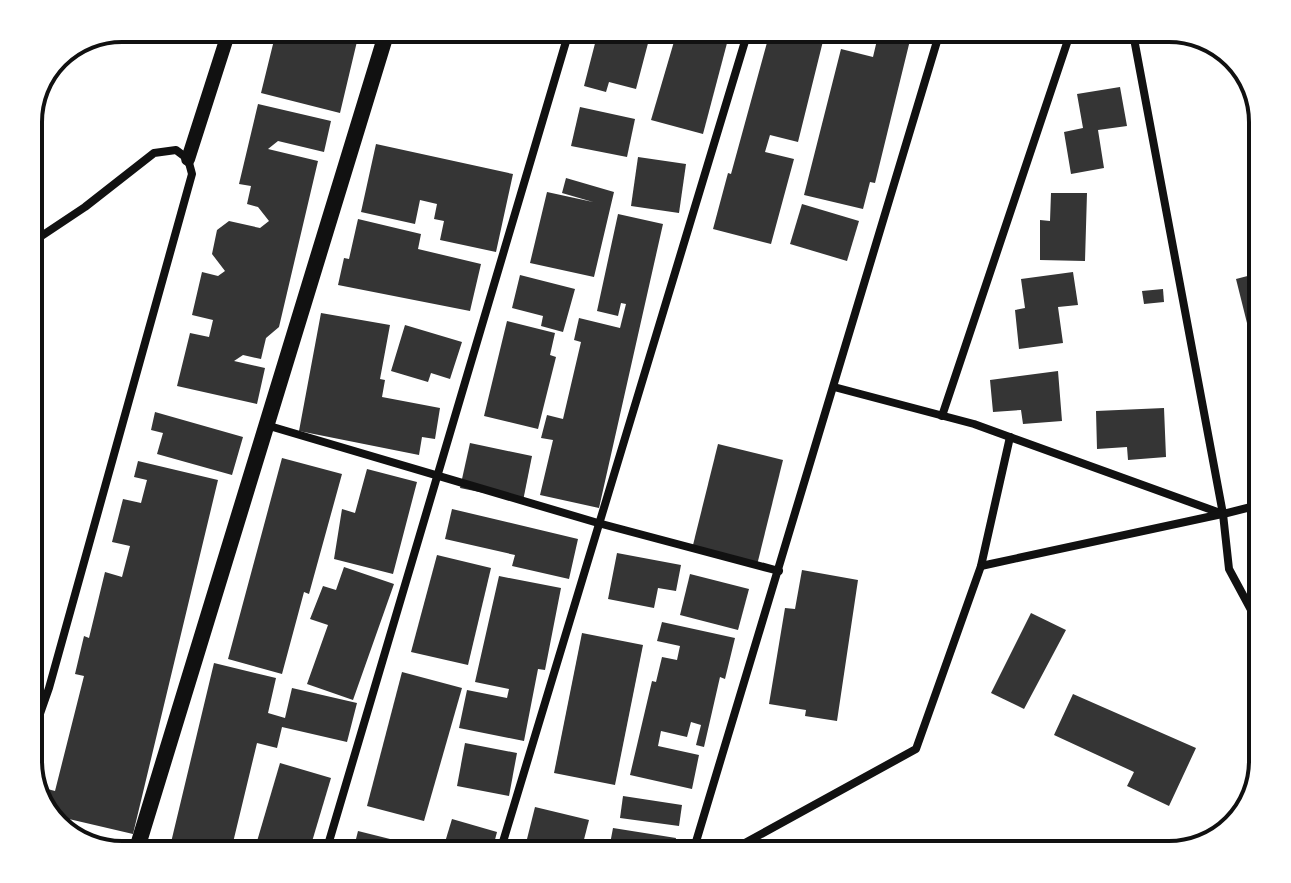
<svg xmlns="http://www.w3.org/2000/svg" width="1291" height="883" viewBox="0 0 1291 883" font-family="Cabin,sans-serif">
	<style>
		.building { fill: #353535 }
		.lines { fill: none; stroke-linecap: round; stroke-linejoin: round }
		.minor { stroke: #111; stroke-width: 8 }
		.tertiary { stroke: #111; stroke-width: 14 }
		.primary { stroke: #111; stroke-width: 16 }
		.rim { fill: none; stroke: #111; stroke-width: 4 }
	</style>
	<rect width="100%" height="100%" fill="#fff"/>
	<g class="building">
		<polygon points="293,28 338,28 359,33 340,113 261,93 275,36 290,40"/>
		<polygon points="599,28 652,28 636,89 609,82 606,92 584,86"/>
		<polygon points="678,28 731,28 703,134 651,120"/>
		<polygon points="771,28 806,28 825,33 798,142 770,135 765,152 794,159 771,244 713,229 728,173 731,174"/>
		<polygon points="859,28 913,28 875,183 870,182 863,209 804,195 841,49 873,57 877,40 858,35"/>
		<polygon points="1120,87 1127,126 1098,130 1104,168 1071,174 1064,132 1083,128 1077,94"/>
		<polygon points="258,104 331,121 324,152 278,141 268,149 318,161 279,327 266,338 261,359 243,355 234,361 265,368 257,404 177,386 190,333 209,337 213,320 192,315 202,272 218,276 225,271 212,254 217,230 229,221 260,228 269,221 258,207 247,204 251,186 239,184"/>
		<polygon points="580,107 635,119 627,157 571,146"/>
		<polygon points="376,144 513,174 496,252 440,240 444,221 434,219 437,204 420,200 415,224 361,212"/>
		<polygon points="638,157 686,164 679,213 631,206"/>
		<polygon points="566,178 614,192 594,277 530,263 547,192 593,202 562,193"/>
		<polygon points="1051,193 1087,193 1085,261 1040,260 1040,220 1050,221"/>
		<polygon points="802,204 859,221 847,261 790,244"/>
		<polygon points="618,214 663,224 599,508 540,495 553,440 541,438 547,415 563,419 581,342 574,340 579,318 620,328 626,304 621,303 618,316 597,311"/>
		<polygon points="358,219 421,234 418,249 481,264 470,311 338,285 344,258 349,259"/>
		<polygon points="1073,272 1078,305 1058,307 1063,343 1019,349 1015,310 1025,308 1021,279"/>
		<polygon points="1263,272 1263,375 1260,375 1236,279"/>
		<polygon points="520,275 575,289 563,332 541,326 543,316 512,308"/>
		<polygon points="1163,289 1164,302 1144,304 1142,291"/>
		<polygon points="321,313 390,325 380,379 385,380 382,397 440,408 435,439 422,437 419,455 299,431"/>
		<polygon points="507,321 555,333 550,355 556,357 538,429 484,416"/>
		<polygon points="405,325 462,342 450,379 431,373 428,382 391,371"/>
		<polygon points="1058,371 1062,421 1023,424 1021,410 993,412 990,380"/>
		<polygon points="1164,408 1166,457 1128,460 1127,447 1097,449 1096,411"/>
		<polygon points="155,412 243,437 232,475 157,454 163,433 151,430"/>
		<polygon points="470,443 532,456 523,501 460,488"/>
		<polygon points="718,444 783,460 757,565 692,549"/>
		<polygon points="282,458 342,474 309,594 304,592 282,674 228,659"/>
		<polygon points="138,461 218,480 133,834 56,816 40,787 55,791 84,676 75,674 84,636 89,638 105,572 122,577 130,546 112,542 123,499 141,503 147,480 134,477"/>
		<polygon points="367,469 417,482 393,574 334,559 342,509 355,513"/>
		<polygon points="452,509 578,539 569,579 512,566 515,555 445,539"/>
		<polygon points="617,553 681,565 676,591 658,588 654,608 608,599"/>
		<polygon points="437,555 491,568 468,665 411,652"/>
		<polygon points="344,567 394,584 353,700 307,684 328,625 310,619 323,586 336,590"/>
		<polygon points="802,570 858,580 837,721 805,716 806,710 769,704 785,608 795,609"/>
		<polygon points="690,574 749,589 738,630 680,615"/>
		<polygon points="499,576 561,588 545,670 538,669 524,741 459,728 467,690 507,698 509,689 475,682"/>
		<polygon points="1031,613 1066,630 1024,709 991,693"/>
		<polygon points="662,622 735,638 725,679 720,677 704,747 696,745 701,725 691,722 687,737 661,731 658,746 699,755 692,789 630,775 652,681 656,682 662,657 677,660 680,646 657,641"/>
		<polygon points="582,633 643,645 615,785 554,773"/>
		<polygon points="214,663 276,678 268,713 285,718 292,688 357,703 347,742 282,727 277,748 257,743 230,855 168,855"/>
		<polygon points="402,672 462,688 424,821 367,806"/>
		<polygon points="1073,694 1196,748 1169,806 1127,786 1134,772 1054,735"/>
		<polygon points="465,743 517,753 509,796 457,786"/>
		<polygon points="280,763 331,778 308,855 253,855"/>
		<polygon points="623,796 682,805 679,826 620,818"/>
		<polygon points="535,807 589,820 580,855 523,855"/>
		<polygon points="452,819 497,832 491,855 442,852"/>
		<polygon points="613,828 676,838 673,855 608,855"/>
		<polygon points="358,831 410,844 407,855 352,855"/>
	</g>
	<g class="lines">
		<g class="minor">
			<polyline points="1132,28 1223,514 1229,569 1263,632"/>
			<polyline points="28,245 85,207 154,153 176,150 188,159 192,174 49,688 28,748"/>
			<polyline points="834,387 974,424 1223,514 1263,504"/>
			<polyline points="942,416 1072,28"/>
			<polyline points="266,425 598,523 779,571"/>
			<polyline points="1010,437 981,566 1222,514"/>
			<polyline points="325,855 570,28"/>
			<polyline points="499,855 749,28"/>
			<polyline points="692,855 941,28"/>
			<polyline points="723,855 916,749 981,566"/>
		</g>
		<polyline class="tertiary" points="188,159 230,28"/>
		<polyline class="primary" points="135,855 388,28"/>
	</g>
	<path d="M0 0H1291V883H0ZM122 42H1169A80 80 0 0 1 1249 122V761A80 80 0 0 1 1169 841H122A80 80 0 0 1 42 761V122A80 80 0 0 1 122 42Z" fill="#fff" fill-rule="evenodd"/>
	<path class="rim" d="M122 42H1169A80 80 0 0 1 1249 122V761A80 80 0 0 1 1169 841H122A80 80 0 0 1 42 761V122A80 80 0 0 1 122 42Z"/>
</svg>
